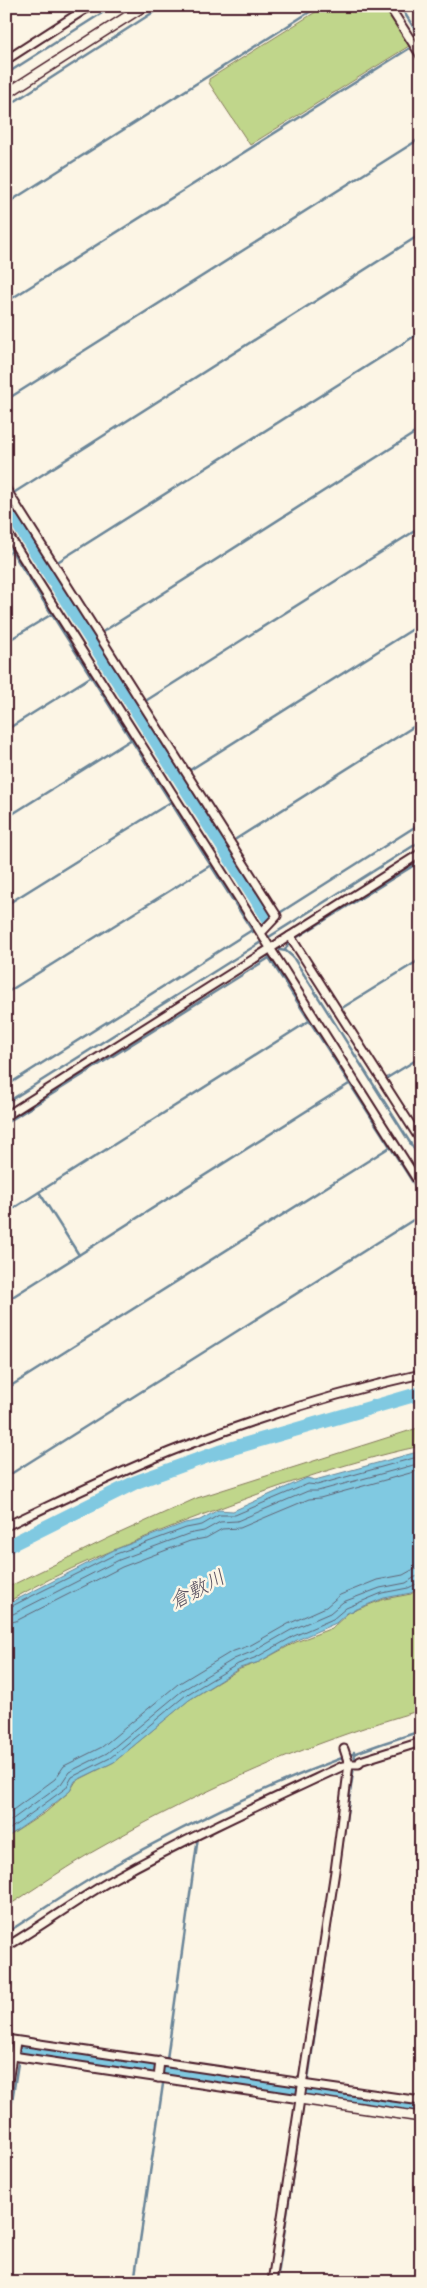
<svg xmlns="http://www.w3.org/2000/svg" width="427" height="2288" viewBox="0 0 427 2288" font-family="'Comic Neue','Klee One',sans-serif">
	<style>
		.green { fill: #c0d68b; stroke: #857a5b }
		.water { fill: #80c9e1; stroke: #6a8598 }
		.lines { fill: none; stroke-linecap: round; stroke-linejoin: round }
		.shore { stroke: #606374; stroke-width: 1 }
		.stream { stroke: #6a8598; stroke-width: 2.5 }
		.river { stroke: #80c9e1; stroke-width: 14 }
		.minor-casing { stroke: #4a1f2b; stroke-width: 11 }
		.tertiary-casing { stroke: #4a1f2b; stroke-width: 12 }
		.minor { stroke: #fcf5e5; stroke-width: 7 }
		.tertiary { stroke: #fcf5e5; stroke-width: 9 }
		.labels { text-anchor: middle; stroke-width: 5; stroke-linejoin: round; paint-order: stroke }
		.water-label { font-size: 20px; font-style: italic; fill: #5a5262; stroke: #fcf5e5 }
	</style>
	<rect width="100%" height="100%" fill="#fcf5e5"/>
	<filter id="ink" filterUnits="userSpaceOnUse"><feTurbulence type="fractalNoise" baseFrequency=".02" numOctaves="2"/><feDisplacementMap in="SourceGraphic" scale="10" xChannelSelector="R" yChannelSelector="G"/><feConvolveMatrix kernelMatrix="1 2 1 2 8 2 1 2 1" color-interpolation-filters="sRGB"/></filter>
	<g filter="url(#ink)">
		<g class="green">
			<polygon points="325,6 384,6 409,46 250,145 209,83 209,79"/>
			<path d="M421 1427V1446C340 1463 262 1492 186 1521 125 1545 63 1569 6 1603V1588L111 1537 197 1498Z"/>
			<path d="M421 1587V1710C310 1742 203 1789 103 1846 70 1864 38 1887 6 1907V1838L46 1812 70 1791 76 1781 114 1762 189 1700 240 1669 259 1662 296 1642 332 1628 348 1613 384 1599 411 1594Z"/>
		</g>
		<polygon class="water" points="421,1451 421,1586 411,1593 384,1598 347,1613 336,1623 297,1640 259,1662 240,1668 189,1700 114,1762 75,1781 70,1791 45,1811 6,1838 6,1605 114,1550 185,1523 200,1520 218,1510 233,1511 307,1478 315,1480"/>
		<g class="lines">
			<g class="shore">
				<polyline points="6,1609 116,1554 186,1528 202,1525 219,1515 235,1515 308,1484 317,1485 421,1456"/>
				<polyline points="6,1615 13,1614 119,1560 188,1534 204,1531 220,1522 237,1521 308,1491 318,1491 421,1463"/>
				<polyline points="6,1623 16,1621 122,1567 190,1541 206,1538 222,1529 240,1528 309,1499 320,1498 421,1470"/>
				<polyline points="6,1815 55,1779 64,1766 102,1747 178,1684 231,1652 251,1645 288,1624 326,1607 340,1595 377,1580 403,1575 412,1570 421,1569"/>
				<polyline points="6,1824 61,1784 69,1772 107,1753 183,1690 234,1659 254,1651 291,1630 330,1613 343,1602 380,1588 406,1583 415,1577 421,1576"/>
				<polyline points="6,1832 66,1788 72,1777 110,1758 186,1695 238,1664 257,1657 294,1636 333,1619 346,1608 382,1593 408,1588 421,1582"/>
			</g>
			<g class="stream">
				<polyline points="400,6 421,39"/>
				<polyline points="413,6 421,19"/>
				<polyline points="420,42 421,42"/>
				<polyline points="6,74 113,6"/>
				<polyline points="6,107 163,6"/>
				<polyline points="6,204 319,6"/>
				<polyline points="6,302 410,48"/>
				<polyline points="6,400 421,138"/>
				<polyline points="15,492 421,234"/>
				<polyline points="6,542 253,932"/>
				<polyline points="6,555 12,551"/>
				<polyline points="59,561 421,332"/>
				<polyline points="47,569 49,568"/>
				<polyline points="104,631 421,429"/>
				<polyline points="91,639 94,637"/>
				<polyline points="6,642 52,614"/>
				<polyline points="147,700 421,527"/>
				<polyline points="135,709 138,707"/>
				<polyline points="6,730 92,676"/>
				<polyline points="190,770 421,624"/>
				<polyline points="179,778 183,775"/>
				<polyline points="6,818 132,739"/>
				<polyline points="236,839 421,722"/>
				<polyline points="223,847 225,846"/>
				<polyline points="6,905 171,802"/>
				<polyline points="281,912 421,823"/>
				<polyline points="296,938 421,861"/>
				<polyline points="280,950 286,951 293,957 421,1160"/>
				<polyline points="285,950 289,943"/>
				<polyline points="268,956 421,1195"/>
				<polyline points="6,993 211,865"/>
				<polyline points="342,1008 421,959"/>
				<polyline points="387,1078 421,1057"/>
				<polyline points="6,1086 252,930"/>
				<polyline points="6,1103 421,841"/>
				<polyline points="6,1123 269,958"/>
				<polyline points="39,1192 79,1255"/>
				<polyline points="6,1213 309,1021"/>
				<polyline points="6,1301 349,1084"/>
				<polyline points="6,1389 390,1147"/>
				<polyline points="6,1477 421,1215"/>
				<path d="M6 1933C38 1913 69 1891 102 1872 203 1814 310 1765 421 1731"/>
				<polyline points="19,2050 20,2047"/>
				<polyline points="167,2059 198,1837"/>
				<polyline points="165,2072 165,2066"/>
				<polyline points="306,2093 355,1759 354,1752"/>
				<polyline points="6,2139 18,2063"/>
				<polyline points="134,2282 163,2084"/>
				<polyline points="277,2282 303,2105"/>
			</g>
			<g class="river">
				<polyline points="6,505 269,919"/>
				<polyline points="6,1547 136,1482 219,1452 421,1393"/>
				<polyline points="6,2045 421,2107"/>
			</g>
			<g class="minor-casing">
				<g id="minor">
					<polyline points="389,6 421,56"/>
					<polyline points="6,60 90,6"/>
					<polyline points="6,489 277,916 261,933"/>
					<polyline points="6,531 421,1186"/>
					<polyline points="290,936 421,1141"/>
					<polyline points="6,1116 421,853"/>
					<path d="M6 1526C64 1499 122 1470 182 1447 259 1417 340 1392 421 1374"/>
					<polyline points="349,1764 359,1764 360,1761 421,1742"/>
					<path d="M6 1947C43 1925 78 1899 115 1878 189 1837 266 1802 343 1766H348"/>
					<polyline points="6,2039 303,2083"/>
					<polyline points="6,2055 300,2099"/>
					<polyline points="14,2056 16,2041"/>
					<polyline points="158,2078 160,2061"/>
					<polyline points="302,2084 421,2101"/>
					<polyline points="6,2095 12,2056"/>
					<polyline points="272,2282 335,1871 349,1764 344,1749"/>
				</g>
			</g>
			<g class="tertiary-casing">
				<g id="tertiary">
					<polyline points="6,94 144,6"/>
					<polyline points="300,2099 421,2117"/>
				</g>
			</g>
			<use href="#minor" class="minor"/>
			<use href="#tertiary" class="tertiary"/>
		</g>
	</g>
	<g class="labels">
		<g class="water-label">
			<text transform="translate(197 1589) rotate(-28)" y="7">倉敷川</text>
		</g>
	</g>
	<rect width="427" height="2288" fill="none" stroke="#fcf5e5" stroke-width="25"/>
	<rect x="12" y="12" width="402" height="2263" fill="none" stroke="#4a1f2b" stroke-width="2" filter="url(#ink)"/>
</svg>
